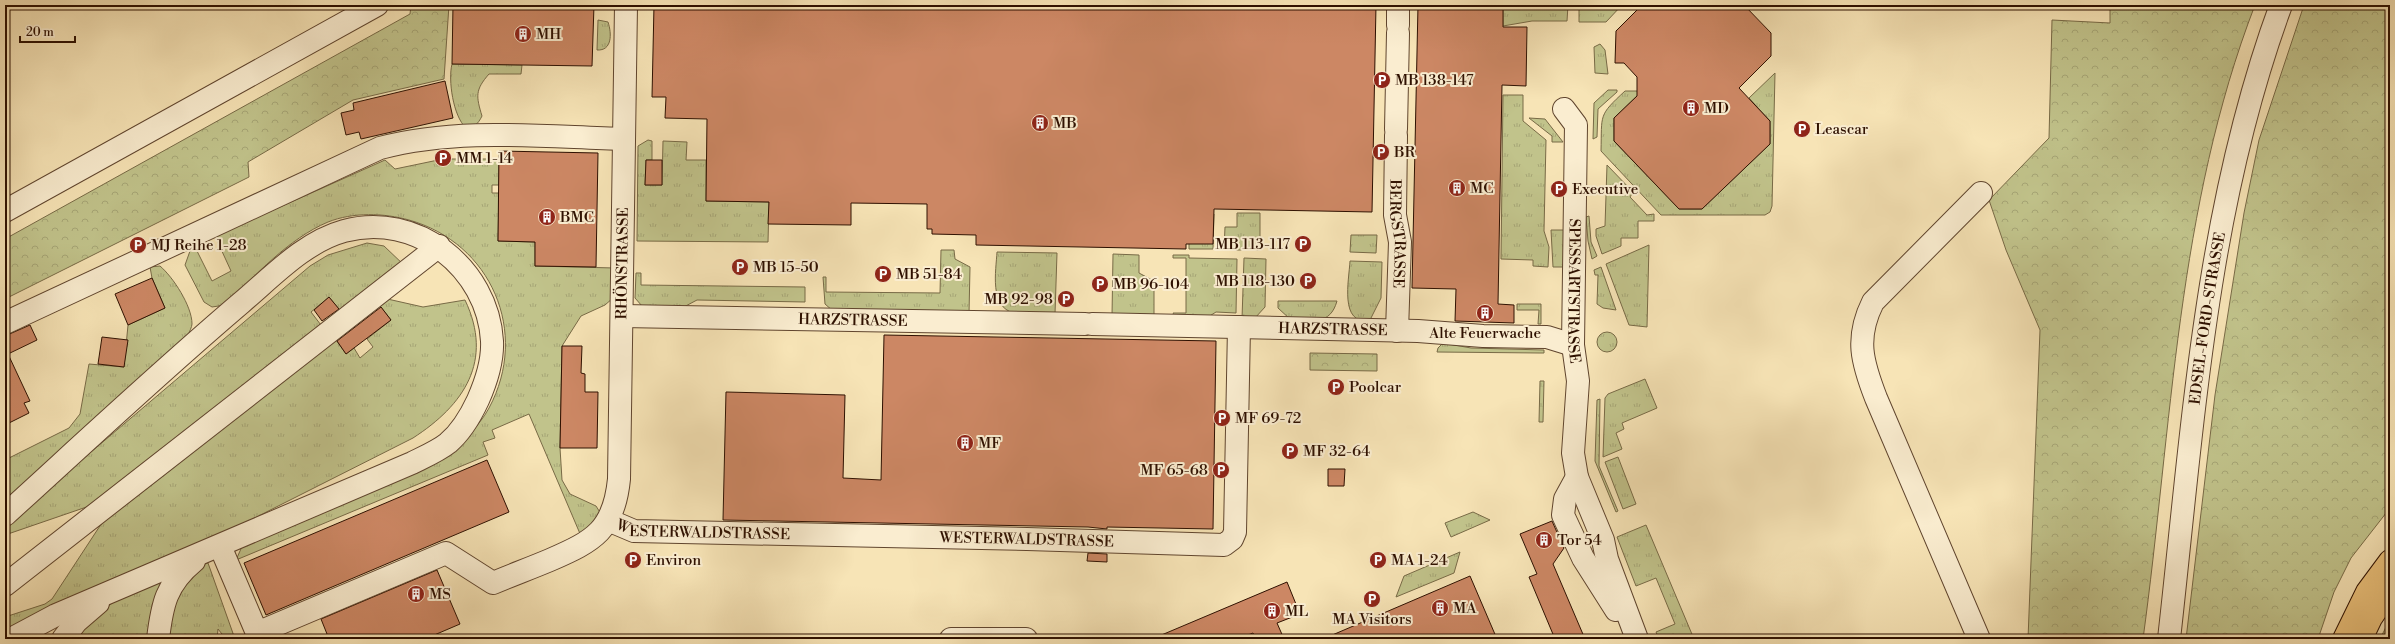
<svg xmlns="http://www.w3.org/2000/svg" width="2395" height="644" viewBox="0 0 2395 644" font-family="'Libre Bodoni',serif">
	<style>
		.grass { fill: url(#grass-tufts); stroke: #786a46 }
		.forest { fill: url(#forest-crowns); stroke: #786a46 }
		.building { fill: #cc8764; stroke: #2e1000 }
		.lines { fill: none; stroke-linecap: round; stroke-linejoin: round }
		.minor-casing { stroke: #60452e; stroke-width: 24 }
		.highway-casing { stroke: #2e1000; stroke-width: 24 }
		.minor { stroke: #faedd0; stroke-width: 22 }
		.highway { stroke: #ecc27b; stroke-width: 22 }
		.labels { text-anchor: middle; stroke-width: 4; stroke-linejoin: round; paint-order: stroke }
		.poi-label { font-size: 15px; fill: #2e1000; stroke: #faedd0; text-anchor: start }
		.street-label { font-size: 15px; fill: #2e1000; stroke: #faedd0 }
	</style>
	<defs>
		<pattern id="grass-tufts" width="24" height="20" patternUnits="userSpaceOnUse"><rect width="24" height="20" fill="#c1c38b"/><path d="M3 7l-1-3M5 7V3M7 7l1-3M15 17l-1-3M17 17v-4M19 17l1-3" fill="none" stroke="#a6a676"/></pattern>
		<pattern id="forest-crowns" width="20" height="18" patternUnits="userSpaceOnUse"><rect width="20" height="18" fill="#c1c38b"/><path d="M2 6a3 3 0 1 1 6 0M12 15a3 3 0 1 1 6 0" fill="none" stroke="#a6a676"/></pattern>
	</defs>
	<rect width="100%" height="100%" fill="#f7e4b6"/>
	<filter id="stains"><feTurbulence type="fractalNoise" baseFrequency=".005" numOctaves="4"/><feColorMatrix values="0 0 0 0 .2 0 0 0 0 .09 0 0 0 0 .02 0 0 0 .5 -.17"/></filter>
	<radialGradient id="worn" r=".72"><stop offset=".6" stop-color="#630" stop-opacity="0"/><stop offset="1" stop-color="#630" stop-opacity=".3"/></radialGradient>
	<g class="grass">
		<polygon points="1503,5 1522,5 1529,9 1544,5 1568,5 1567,21 1532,21 1503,26"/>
		<polygon points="1587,5 1622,5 1606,22 1579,22 1579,7"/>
		<path d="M598 20 608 22C612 34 612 51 597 50Z"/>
		<polygon points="1600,44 1605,50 1608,74 1595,73 1594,47"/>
		<path d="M452 64 522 65 521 74H489C475 90 476 96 482 116 478 124 474 128 466 128 453 116 448 80 452 64Z"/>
		<path d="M1775 73 1772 206 1770 212 1765 215H1661L1601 151C1602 114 1598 116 1625 91H1637L1639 94 1614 118V141L1679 209H1702L1770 144V121L1749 98Z"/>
		<polygon points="1608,90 1617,90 1617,92 1598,109 1597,137 1593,139 1594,103"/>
		<polygon points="1503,95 1523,95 1523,121 1546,140 1544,231 1549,247 1548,267 1533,266 1533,260 1501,259"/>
		<polygon points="1529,118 1545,119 1563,142 1552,142 1552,136"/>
		<polygon points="648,140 652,141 652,160 646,160 645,185 662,185 663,141 687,142 686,160 706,160 706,201 769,202 768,242 637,241 638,146"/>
		<path d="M443 159H499V185H492V193H499L498 241 535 242V266L615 268 613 298 605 305 581 316 562 346 560 448 562 480 570 494 596 506 601 514 581 536 529 414 492 430 495 438 483 442 488 455 236 560 244 542 470 435C476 426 484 418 489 408 530 332 491 243 409 220 384 213 353 212 328 222 288 239 256 275 225 305L212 307 204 302 185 265 190 251 195 247 212 281 231 271 215 236 385 160 395 169Z"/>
		<polygon points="1607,165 1633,192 1630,197 1647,215 1654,214 1654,221 1638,221 1638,238 1621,238 1621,246 1602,254 1596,236 1596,229 1605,226"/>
		<polygon points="1189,213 1214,214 1213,249 1189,249"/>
		<polygon points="1237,213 1260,213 1260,250 1224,250 1225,227 1237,227"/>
		<polygon points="1589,216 1591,242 1597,256 1592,259 1588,241 1586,217"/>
		<polygon points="1551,230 1565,230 1564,267 1553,267"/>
		<polygon points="1351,235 1377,235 1376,253 1350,252"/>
		<polygon points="367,243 384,246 405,266 343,314 329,297 311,312 324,329 104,501 5,535 5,525 310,266 328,255"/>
		<polygon points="1649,245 1647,327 1629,325 1606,264"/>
		<polygon points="941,250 954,250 955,259 970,267 969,314 833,311 825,304 823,277 826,277 826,292 940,293"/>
		<path d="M997 252 1057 253 1055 314C1043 314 1026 316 1014 313 989 307 996 271 997 252Z"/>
		<polygon points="1113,254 1139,255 1139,273 1154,281 1154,315 1112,316"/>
		<polygon points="1173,255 1189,255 1189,258 1237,259 1236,313 1216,312 1208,317 1175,317 1173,313 1186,313 1186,258 1173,258"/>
		<polygon points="1244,258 1266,259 1265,307 1255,318 1242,319"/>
		<path d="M1350 261 1382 262 1381 298 1370 320C1339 326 1349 280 1350 261Z"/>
		<path d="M160 266C173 277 192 306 192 324 192 327 189 332 188 336L5 505V460L69 428 80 414 89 364 124 367 128 325 165 308 152 278 150 267Z"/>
		<polygon points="1601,267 1616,310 1603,308 1597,304 1598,275 1595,275 1594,270"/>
		<polygon points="636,273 641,273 641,285 805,287 805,302 697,300 680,309 642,306 635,298"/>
		<path d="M383 298 423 307 465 300C494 361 464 405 413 438L197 547 5 634V617L45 604 52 599 111 509 330 340H336L346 354 354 348 360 358 373 347 367 339 391 320 380 306Z"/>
		<path d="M1278 301H1337C1330 326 1312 320 1291 320L1278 308Z"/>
		<polygon points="1517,304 1541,304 1541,324 1538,324 1539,310 1517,310"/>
		<circle cx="1607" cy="342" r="10"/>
		<polygon points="1443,343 1471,348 1544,350 1544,353 1539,353 1437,352 1438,348"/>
		<polygon points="1645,379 1657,408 1622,423 1624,429 1616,433 1622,449 1603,457 1605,398 1608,394"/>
		<polygon points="1540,381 1544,381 1543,422 1539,422"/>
		<polygon points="1600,399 1599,466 1618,511 1616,512 1595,461 1597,400"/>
		<polygon points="1618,457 1636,504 1623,509 1605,462"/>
		<polygon points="1473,512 1490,520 1451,537 1445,523"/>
		<polygon points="1646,525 1694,639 1659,639 1656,632 1675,624 1656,578 1636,586 1617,537"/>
		<polygon points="1460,552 1454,573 1396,597 1404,576"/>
		<polygon points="208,563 235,639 226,639 218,629 217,639 166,639 174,596 201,564"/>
		<polygon points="168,575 150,639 73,639 96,615 115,601"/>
		<polygon points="2390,619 2390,639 2380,639"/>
	</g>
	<g class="forest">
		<polygon points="411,5 449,5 444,79 353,100 248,162 249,177 5,299 5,239 410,14"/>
		<path d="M2110 5H2255C2177 207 2172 427 2143 639H2028L2040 330 2006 250 1989 200 2049 138 2052 20 2110 23Z"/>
		<polygon points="2304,5 2390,5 2390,508 2351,558 2334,592 2318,639 2186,639 2215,395 2244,213 2259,140"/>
		<polygon points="1310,353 1377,354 1377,371 1310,370"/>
	</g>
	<g class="building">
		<polygon points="453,5 594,5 592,66 452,64"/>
		<polygon points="654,5 1376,5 1372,212 1214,209 1213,244 1186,244 1186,249 976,245 976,235 932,234 932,229 927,229 927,204 851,203 851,225 768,224 769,202 706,201 707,119 665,118 666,97 652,97"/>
		<polygon points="1418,5 1503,5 1503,27 1527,27 1526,86 1502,85 1498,304 1514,305 1514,323 1455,321 1456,289 1412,288"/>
		<polygon points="1642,5 1744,5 1771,33 1771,56 1739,88 1770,121 1770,144 1702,209 1679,209 1614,141 1614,118 1637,96 1637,77 1624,63 1615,63 1616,31"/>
		<polygon points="445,81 453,118 361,139 359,132 346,135 341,113 354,110 353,103"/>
		<polygon points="499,151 598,153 596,267 535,266 535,242 498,241"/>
		<polygon points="646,160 662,160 662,185 645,185"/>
		<polygon points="152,278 165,308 128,325 115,294"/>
		<polygon points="329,297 339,309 322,321 314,310"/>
		<polygon points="381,307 391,320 346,354 337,341"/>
		<polygon points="30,325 37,340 8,354 30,401 24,403 29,413 5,425 5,336"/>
		<polygon points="884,335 1216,341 1213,529 1107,527 1107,529 1088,527 723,520 726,392 845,395 843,478 881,480"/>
		<polygon points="102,337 128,340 124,367 98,364"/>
		<polygon points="562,346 582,346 581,373 585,374 585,392 598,392 597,448 560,448"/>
		<polygon points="487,460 509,512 266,615 244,563"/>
		<polygon points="1328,469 1345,469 1344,486 1328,486"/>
		<polygon points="1552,521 1564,548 1553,564 1585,639 1555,639 1529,577 1537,574 1520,534"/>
		<polygon points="1088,553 1107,554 1107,562 1087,561"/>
		<polygon points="437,570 460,624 425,639 329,639 321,619"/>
		<polygon points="1470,576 1497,639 1323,639"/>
		<polygon points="1287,582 1300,614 1277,623 1284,639 1256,639 1253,633 1238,639 1152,639"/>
	</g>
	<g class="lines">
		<g class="minor-casing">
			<g id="minor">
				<polyline points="1398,5 1398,25"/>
				<path id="s1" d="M1564 109 1576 125 1573 345 1578 381 1573 453 1577 477 1603 540 1607 559 1637 639"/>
				<polyline points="1396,129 1398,33"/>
				<path id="s2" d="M1396 136 1395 215 1400 242 1397 331"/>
				<polyline points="5,211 377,5"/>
				<path id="s3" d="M622 316 1085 324"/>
				<path d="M5 323 380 148C459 127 543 137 624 139"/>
				<path id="s4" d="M1092 324 1418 331 1483 336 1547 337 1573 345"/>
				<polyline points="1577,477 1565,499 1563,515 1583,558 1616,610"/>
				<path d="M5 515C83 444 161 371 241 303 272 277 304 242 344 231 416 211 488 268 492 341 493 361 486 382 478 400 471 415 461 432 448 443 438 451 424 457 412 463L56 615 11 639"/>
				<path id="s5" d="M608 520 634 531 1027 539 1224 545 1232 539 1235 532 1239 327"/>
				<path id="s6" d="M220 546 257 633 446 553 493 583C512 575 531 568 550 560 594 541 614 530 619 479L626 5"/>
				<polyline points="5,585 439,246"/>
				<polyline points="63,639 76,622 98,603"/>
				<path d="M158 639C162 605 166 584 194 561"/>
				<polyline points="951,639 1026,639"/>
				<path d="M1979 639 1876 398C1862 362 1855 338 1873 302L1981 193"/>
				<path id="s7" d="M2169 639C2193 426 2206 208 2281 5"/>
			</g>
		</g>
		<g class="highway-casing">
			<g id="highway">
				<polyline points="2344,639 2367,592 2390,561"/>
				<polyline points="2361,639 2371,618 2390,590"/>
			</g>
		</g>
		<use href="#minor" class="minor"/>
		<use href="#highway" class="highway"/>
	</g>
	<defs>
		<g id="building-disc" transform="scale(0.9)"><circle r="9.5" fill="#8f2418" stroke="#faedd0"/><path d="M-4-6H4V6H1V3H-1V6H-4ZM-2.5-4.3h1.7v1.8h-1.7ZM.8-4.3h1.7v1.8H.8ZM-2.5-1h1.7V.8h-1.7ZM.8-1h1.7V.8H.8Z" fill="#fff"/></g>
		<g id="parking-disc" transform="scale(0.9)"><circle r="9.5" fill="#8f2418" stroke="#faedd0"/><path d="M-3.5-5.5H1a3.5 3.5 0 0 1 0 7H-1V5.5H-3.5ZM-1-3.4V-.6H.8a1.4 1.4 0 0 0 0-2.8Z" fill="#fff"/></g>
	</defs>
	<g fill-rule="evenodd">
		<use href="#building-disc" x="523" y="34"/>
		<use href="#parking-disc" x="1382" y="80"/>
		<use href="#building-disc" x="1691" y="108"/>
		<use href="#building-disc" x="1040" y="123"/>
		<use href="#parking-disc" x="1802" y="129"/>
		<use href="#parking-disc" x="1381" y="152"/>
		<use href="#parking-disc" x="443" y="158"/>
		<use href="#building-disc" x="1457" y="188"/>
		<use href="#parking-disc" x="1559" y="189"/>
		<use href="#building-disc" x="547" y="217"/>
		<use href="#parking-disc" x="1303" y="244"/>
		<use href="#parking-disc" x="138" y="245"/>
		<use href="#parking-disc" x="740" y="267"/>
		<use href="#parking-disc" x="883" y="274"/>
		<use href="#parking-disc" x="1308" y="281"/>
		<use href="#parking-disc" x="1100" y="284"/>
		<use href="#parking-disc" x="1066" y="299"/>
		<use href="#building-disc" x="1485" y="313"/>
		<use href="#parking-disc" x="1336" y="387"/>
		<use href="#parking-disc" x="1222" y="418"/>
		<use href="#building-disc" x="965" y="443"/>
		<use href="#parking-disc" x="1290" y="451"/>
		<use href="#parking-disc" x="1221" y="470"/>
		<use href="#building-disc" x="1544" y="540"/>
		<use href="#parking-disc" x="633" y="560"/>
		<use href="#parking-disc" x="1378" y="560"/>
		<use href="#building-disc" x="416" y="594"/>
		<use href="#parking-disc" x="1372" y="599"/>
		<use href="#building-disc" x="1440" y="608"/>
		<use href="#building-disc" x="1272" y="611"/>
	</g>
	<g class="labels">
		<g class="poi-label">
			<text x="536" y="39">MH</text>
			<text x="1395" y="85">MB 138-147</text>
			<text x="1704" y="113">MD</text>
			<text x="1053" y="128">MB</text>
			<text x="1815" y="134">Leascar</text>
			<text x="1394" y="157">BR</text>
			<text x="456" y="163">MM 1-14</text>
			<text x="1470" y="193">MC</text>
			<text x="1572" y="194">Executive</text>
			<text x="560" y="222">BMC</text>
			<text x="1290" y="249" text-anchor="end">MB 113-117</text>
			<text x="151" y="250">MJ Reihe 1-28</text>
			<text x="753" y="272">MB 15-50</text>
			<text x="896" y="279">MB 51-84</text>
			<text x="1295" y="286" text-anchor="end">MB 118-130</text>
			<text x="1113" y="289">MB 96-104</text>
			<text x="1053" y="304" text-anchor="end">MB 92-98</text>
			<text x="1485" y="338" text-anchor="middle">Alte Feuerwache</text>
			<text x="1349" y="392">Poolcar</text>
			<text x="1235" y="423">MF 69-72</text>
			<text x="978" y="448">MF</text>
			<text x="1303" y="456">MF 32-64</text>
			<text x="1208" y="475" text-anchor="end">MF 65-68</text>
			<text x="1557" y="545">Tor 54</text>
			<text x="646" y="565">Environ</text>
			<text x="1391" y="565">MA 1-24</text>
			<text x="429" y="599">MS</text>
			<text x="1453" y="613">MA</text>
			<text x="1285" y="616">ML</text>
			<text x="1372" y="624" text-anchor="middle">MA Visitors</text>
		</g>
		<g class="street-label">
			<text dy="5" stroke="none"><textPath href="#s2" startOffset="98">BERGSTRASSE</textPath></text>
			<text dy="5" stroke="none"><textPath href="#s6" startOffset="747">RHÖNSTRASSE</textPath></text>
			<text dy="5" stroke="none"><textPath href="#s1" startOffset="186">SPESSARTSTRASSE</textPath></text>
			<text dy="5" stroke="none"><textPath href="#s7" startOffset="323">EDSEL-FORD-STRASSE</textPath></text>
			<text dy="5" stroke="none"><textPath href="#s3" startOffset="231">HARZSTRASSE</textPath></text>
			<text dy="5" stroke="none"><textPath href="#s4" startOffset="241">HARZSTRASSE</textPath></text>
			<text dy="5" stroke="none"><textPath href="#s5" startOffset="97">WESTERWALDSTRASSE</textPath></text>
			<text dy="5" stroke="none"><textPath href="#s5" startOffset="421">WESTERWALDSTRASSE</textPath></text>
		</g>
	</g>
	<rect width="2395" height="644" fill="none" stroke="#f7e4b6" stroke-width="20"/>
	<rect x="6" y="6" width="2383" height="632" fill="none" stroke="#2e1000" stroke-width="2"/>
	<rect x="10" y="10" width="2375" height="624" fill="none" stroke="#2e1000"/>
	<path d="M20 36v6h55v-6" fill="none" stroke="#2e1000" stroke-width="2"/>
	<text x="26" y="36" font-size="12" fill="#2e1000" stroke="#faedd0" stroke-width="3" paint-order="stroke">20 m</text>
	<rect width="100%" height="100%" filter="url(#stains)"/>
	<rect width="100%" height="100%" fill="url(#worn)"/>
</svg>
